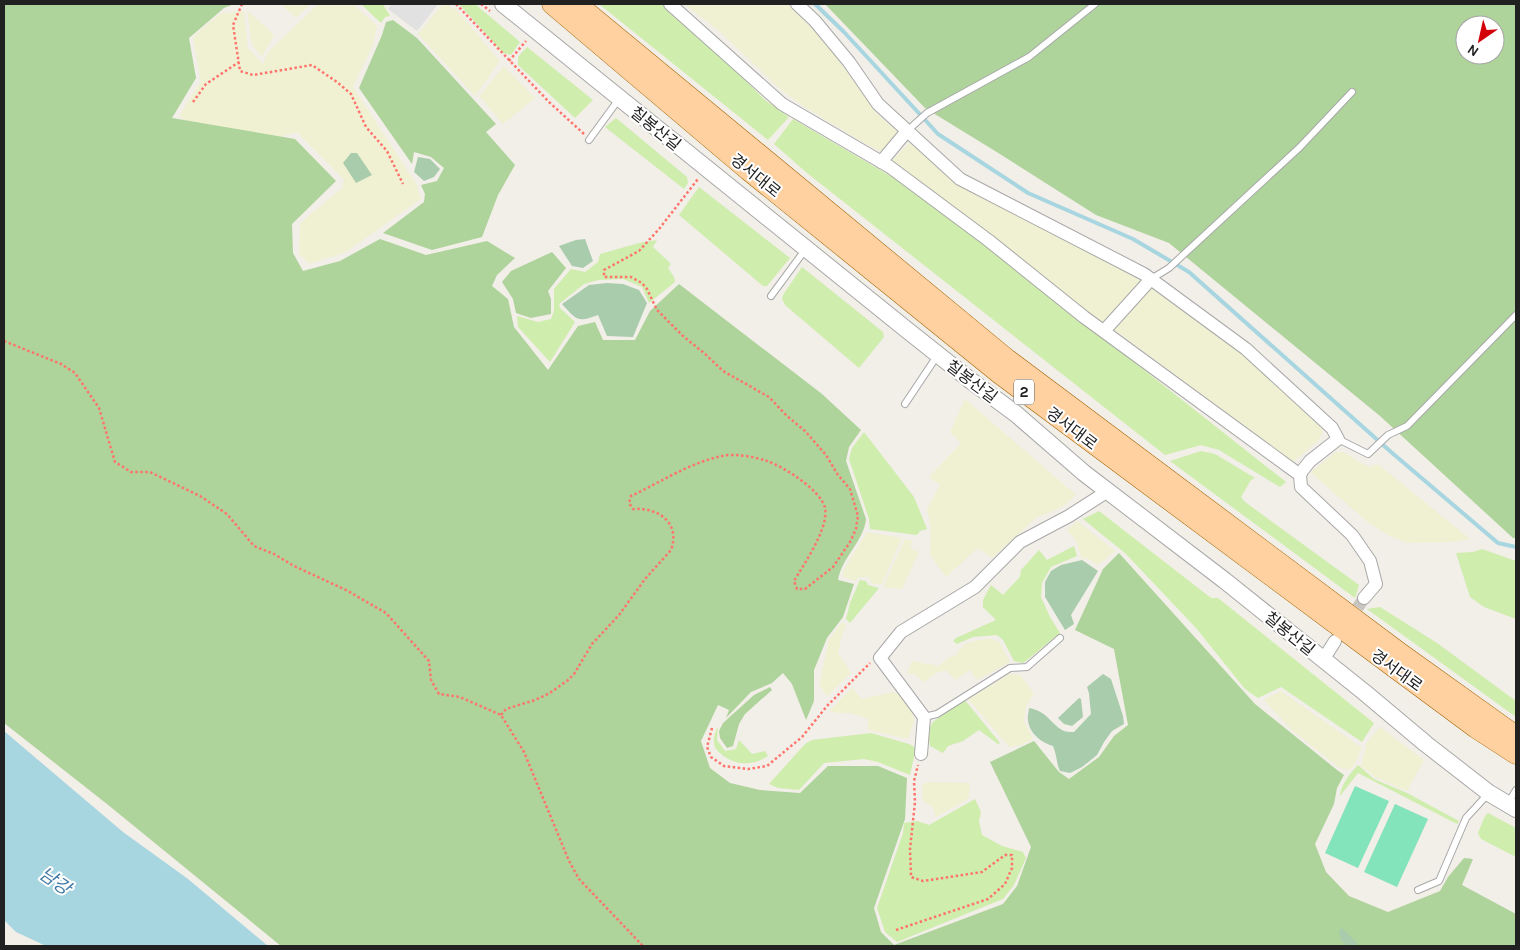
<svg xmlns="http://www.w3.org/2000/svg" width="1520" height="950" viewBox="0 0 1520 950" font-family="Karla,'Noto Sans KR',sans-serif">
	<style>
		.farmland { fill: #f0f1d3 }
		.grass { fill: #cfedac }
		.forest { fill: #aed39b; fill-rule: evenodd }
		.cemetery { fill: #a8ccac }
		.pitch { fill: #83e3ba }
		.parking { fill: #e1e1e1 }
		.water { fill: #a7d6e1 }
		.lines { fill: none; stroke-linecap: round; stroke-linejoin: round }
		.stream { stroke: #a7d6e1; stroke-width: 4 }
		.minor-tunnel { stroke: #c8c5c0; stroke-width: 12; stroke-dasharray: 12 6; stroke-linecap: butt }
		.service-casing { stroke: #a8a8a8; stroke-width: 8 }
		.minor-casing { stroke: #a8a8a8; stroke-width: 14 }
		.tertiary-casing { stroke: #a8a8a8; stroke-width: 18 }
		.primary-casing { stroke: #9f6300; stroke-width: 21 }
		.path { stroke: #ff746c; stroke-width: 2.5; stroke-dasharray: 2.5 2.5; stroke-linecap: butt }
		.service { stroke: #fff; stroke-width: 6 }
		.minor { stroke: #fff; stroke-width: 12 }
		.tertiary { stroke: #fff; stroke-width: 16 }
		.primary { stroke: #ffd1a0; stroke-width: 20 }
		.labels { text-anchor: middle; stroke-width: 4; stroke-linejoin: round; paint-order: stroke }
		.shield { fill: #fff; stroke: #646464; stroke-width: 1 }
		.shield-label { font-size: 15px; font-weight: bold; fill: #212121 }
		.street-label { font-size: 16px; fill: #212121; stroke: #fff }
		.water-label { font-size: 18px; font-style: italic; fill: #4279a6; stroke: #fff }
	</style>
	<rect width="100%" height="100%" fill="#f2eee8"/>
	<g class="farmland">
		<polygon points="281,4 310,4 296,18"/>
		<polygon points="318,4 353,4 377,26 373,45 353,87 417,185 421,199 346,252 309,264 299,254 300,223 342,188 344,180 297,132 266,141 208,136 179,116 201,81 193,38 200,30 222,13 244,11 248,48 263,64 268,52"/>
		<polygon points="443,4 448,4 452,9 455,8 500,61 475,96 418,34"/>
		<polygon points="684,4 788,4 829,46 876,113 898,132 883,153 859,140 803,106 781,90 719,31"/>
		<polygon points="247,10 274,35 262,57 252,45"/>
		<polygon points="504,66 535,98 503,124 479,96"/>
		<polygon points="910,142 956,182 1145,279 1103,324 891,161"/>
		<polygon points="1153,285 1298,398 1316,419 1323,432 1318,441 1293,462 1112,328"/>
		<polygon points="965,399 1076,495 1062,507 1036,518 992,558 978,548 946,577 930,555 931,529 927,509 940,485 929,477 961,443 950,432"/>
		<polygon points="1336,452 1343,452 1370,468 1373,465 1379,465 1470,539 1452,542 1407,543 1388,535 1369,523 1311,473 1313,470"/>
		<polygon points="1077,521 1115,551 1098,565 1087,558 1082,559 1075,539 1067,530"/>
		<polygon points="867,532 902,538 882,584 873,584 868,577 860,577 854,581 843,577 843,571"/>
		<polygon points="905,539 913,541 910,548 919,552 902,589 883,587"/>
		<polygon points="842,622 846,626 842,635 838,653 851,673 827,696 819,685 829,639"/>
		<polygon points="989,638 999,642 1010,662 977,680 970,670 955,680 946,670 944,671 936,673 924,682 914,674 907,673 912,661 939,666 949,657 956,656 958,651 966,643"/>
		<polygon points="1010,674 1020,675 1034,693 1026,706 1024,721 1033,739 1021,745 1009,747 968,699"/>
		<polygon points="852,688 862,699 893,692 903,696 913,712 914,721 908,739 868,730 868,719 859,716 851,713 836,713 829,711"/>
		<polygon points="1281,691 1362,748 1355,764 1349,770 1340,768 1294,732 1264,700"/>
		<polygon points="1380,727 1424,760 1407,791 1375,777 1361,766 1367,742"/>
		<polygon points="929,782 970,783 969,797 966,800 936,817 933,807 923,801 922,794 923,784"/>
	</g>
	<g class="grass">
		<polygon points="361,4 383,4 390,16 385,17 381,23"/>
		<polygon points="459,4 475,4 520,42 511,55 503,53"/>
		<polygon points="599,4 663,4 686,21 765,100 789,117 768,140"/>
		<polygon points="527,47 593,100 575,118 518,65 518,57"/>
		<polygon points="616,118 687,177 688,183 684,189 605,127"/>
		<polygon points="793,119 911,188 963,227 1286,482 1280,487 1219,450 1201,445 1165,455 807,173 774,144"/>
		<polygon points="699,187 790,258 767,286 763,286 679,215"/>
		<polygon points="657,240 653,247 671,264 668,268 674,277 675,282 649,303 642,287 623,279 598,280 584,284 559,304 560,308 575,322 550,362 518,327 517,316 538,322 551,319 554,311 554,289 571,269 585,272 598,262 600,254 639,243"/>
		<polygon points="802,267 883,332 884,337 859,368 785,305 782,299 783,295"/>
		<polygon points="864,432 914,497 927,529 920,531 917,535 870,529 869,519 849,459 852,448"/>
		<polygon points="1201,451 1215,454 1255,478 1251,480 1241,497 1245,502 1359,585 1355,598 1170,461"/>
		<polygon points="1099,511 1211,598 1218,598 1374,723 1362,742 1281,687 1258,698 1245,689 1196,628 1125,553 1083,519"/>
		<polygon points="1074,546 1077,556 1051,567 1042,583 1041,597 1050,617 1060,633 1027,660 1023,663 1014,661 1003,640 997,635 973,637 957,644 953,641 956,638 996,620 983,607 983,600 991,585 1003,595 1020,577 1021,570 1039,550 1047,560"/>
		<polygon points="1482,549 1516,561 1516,619 1484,607 1470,597 1456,553 1473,552"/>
		<polygon points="860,580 866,581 868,585 879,588 850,623 846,619 850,603"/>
		<polygon points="1380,607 1437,643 1516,701 1516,717 1367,609"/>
		<polygon points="964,699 1000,743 998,744 979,730 963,741 948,746 943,753 930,746 928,731 933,722"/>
		<path d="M718 726 717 740 725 751 736 749 739 740 752 754 765 751 768 756C753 766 735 766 721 754 717 750 714 748 714 741 713 736 716 731 718 726Z"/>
		<polygon points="871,733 909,744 916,748 910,775 878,762 864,759 824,763 799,790 778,788 769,784 805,744 812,740"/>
		<path d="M1358 765 1374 779 1407 793 1459 821 1457 824 1358 773 1340 796C1341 785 1350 773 1358 765Z"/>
		<polygon points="975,799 981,812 979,821 982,835 1002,846 1023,852 1026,858 1014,885 1003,899 897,942 885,932 877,908 903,833 904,823 917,821 929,825"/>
		<polygon points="1488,813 1516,828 1516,857 1481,839 1478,833 1484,818"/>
	</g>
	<g class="forest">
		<path d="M4 4H234L224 8 189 38 196 78 172 118 295 139 336 181 292 224 293 253 303 271 340 261 380 239 426 255 487 241 515 258 497 275 492 286 508 299 514 327 548 370 578 326 595 322 603 340H635L650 311 679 284 822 394 861 430 849 447 846 461 866 519C864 541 842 557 838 580L854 584 843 617 827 638 814 670V701L806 720 792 684 783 673 772 683 751 692 726 718 729 710 718 705 701 741 710 768 730 783 760 790 800 793 828 766H878L907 778 905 819 874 908 881 932 894 945 1003 904 1017 886 1031 847 990 762 1034 741 1059 772 1069 779 1099 757 1114 736 1128 725 1114 649 1075 630 1103 569 1119 553 1255 704 1337 770 1344 775 1337 788 1334 804 1315 844 1326 872 1349 896 1388 912 1440 891 1448 877 1464 858 1473 859 1462 885 1516 914V946H281L107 804 4 723Z"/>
		<path d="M825 4H1516V538H1513L1380 416 1169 243 1096 215 1000 154 925 108ZM1465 25H1495V55H1465Z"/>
		<polygon points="393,20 417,38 496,124 486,132 515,165 498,195 482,237 432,250 383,233 424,202 425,194 421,185 437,181 444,168 431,157 414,152 412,164 359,88 382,35 386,22"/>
		<polygon points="552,252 566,268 548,291 551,299 551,314 531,318 516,313 513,299 502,282 511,271"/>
		<polygon points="770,687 772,690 745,714 739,724 733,746 727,748 720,738 719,731 723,723 754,695"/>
	</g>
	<g class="cemetery">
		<polygon points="351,153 357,153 372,175 356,183 343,163"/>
		<polygon points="418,157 430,159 440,169 434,177 424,181 414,172"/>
		<polygon points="585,239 593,261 583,268 572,266 559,246 576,240"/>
		<path d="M607 283 623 284 639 290 647 303 633 337 607 336 598 315C577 323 577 320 562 304L589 285Z"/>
		<polygon points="1082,560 1098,571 1071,615 1074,624 1065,630 1045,597 1045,582 1051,571 1061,565"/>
		<path d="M1103 674 1111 679 1123 716 1124 724 1112 731 1104 742 1097 755 1082 767 1070 773 1060 771C1056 762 1057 755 1053 746 1042 743 1029 733 1028 720 1027 717 1029 712 1029 708 1048 712 1049 722 1062 730 1065 732 1070 732 1074 732L1091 714 1089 693 1087 687Z"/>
		<polygon points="1079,698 1081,699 1083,717 1072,726 1064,724 1058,718"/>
		<polygon points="1342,928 1357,943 1356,945 1346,945 1341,941 1339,931"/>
	</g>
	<g class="pitch">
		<polygon points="1355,786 1389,801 1358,868 1325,853"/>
		<polygon points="1395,804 1428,819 1397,887 1364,872"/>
	</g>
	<polygon class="parking" points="392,4 438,4 417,31 388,9"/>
	<polygon class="water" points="4,731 123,832 188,879 268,946 46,946 16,932 4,920"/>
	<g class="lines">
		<polyline class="stream" points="815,4 844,32 938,134 1028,193 1133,239 1189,272 1391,452 1498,543 1516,547"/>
		<polyline class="minor-tunnel" points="1348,623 1364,598"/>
		<g class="service-casing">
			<g id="service">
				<polyline points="907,131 927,113 1029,57 1095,4"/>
				<polyline points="589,140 619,99"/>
				<polyline points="1151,279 1169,268 1300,147 1352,92"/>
				<polyline points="771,296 805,250"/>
				<polyline points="905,404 937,356"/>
				<polyline points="1338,439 1368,454 1388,435 1407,426 1516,315"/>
				<polyline points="924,717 937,714 1010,668 1027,667 1060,638"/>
				<polyline points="1508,803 1516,790"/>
				<polyline points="1418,890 1439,881 1466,818 1488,794"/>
			</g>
		</g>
		<g class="minor-casing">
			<g id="minor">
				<polyline points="670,4 782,104 890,167 988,240 1084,317 1300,475"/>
				<polyline points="797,4 815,21 849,62 878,104 960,179 1144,274 1246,349 1332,428 1338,439 1310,461 1302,471 1300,475 1301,487 1352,535 1370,561 1376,584 1364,598"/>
				<polyline points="881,162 907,131"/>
				<polyline points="1104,331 1151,279"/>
				<polyline points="1323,660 1335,641"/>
				<polyline points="921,754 924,717 880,658 901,632 975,587 1020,542 1069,516 1108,491"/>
			</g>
		</g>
		<g class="tertiary-casing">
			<polyline id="tertiary" points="503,4 907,330 970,380 1016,414 1084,473 1224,580 1364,692 1426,744 1489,793 1516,809"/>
		</g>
		<g class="primary-casing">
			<g id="primary">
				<polyline points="552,4 748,170 1000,374 1395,668 1476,728 1516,754"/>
				<polyline points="577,4 1007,359 1400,653 1516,736"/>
			</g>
		</g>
		<g class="path">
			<polyline points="242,4 233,25 240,71 253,75 312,65 337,82 351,94 366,127 387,151 403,184"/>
			<polyline points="456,4 549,102 584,134"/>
			<polyline points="481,4 490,11"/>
			<polyline points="509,61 526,41"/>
			<polyline points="193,102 206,84 239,62"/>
			<polyline points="4,341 61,364 75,373 99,408 115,462 131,472 150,472 200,496 227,514 254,546 274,554 294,566 346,590 386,613 429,661 431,680 439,694 460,697 501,715 524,752 569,861 579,879 643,946"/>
			<path d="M501 715 506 709 535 700 550 693 568 680 574 674 592 644 619 615 645 579 671 550C681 523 658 507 633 509L629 503 631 496C661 482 689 463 722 456 735 453 755 457 767 461 784 467 821 490 825 508 829 528 804 564 794 581L797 589H805L833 567 850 542 856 529 858 516 850 489 838 475 826 455 805 431 786 415 769 397 723 371 704 353 684 337 657 310 647 289 642 283 631 277H604V270L639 251 659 229 698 179"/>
			<polyline points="712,728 707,747 711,757 724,766 748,769 767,766 802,737 827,706 870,663"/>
			<polyline points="896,930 988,899 1005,884 1012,868 1012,855 1005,855 982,872 923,881 911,877 910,849 915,802 914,781 918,765"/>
		</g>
		<use href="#service" class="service"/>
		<use href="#minor" class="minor"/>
		<use href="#tertiary" class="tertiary"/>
		<use href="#primary" class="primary"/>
	</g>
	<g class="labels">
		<rect class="shield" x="1014" y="379.5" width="20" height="25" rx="4"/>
		<g class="shield-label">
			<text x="1024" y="397">2</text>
		</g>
		<g class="street-label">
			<text transform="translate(656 128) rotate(39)" y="6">칠봉산길</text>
			<text transform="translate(756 175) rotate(39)" y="6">경서대로</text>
			<text transform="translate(972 381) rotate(37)" y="6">칠봉산길</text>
			<text transform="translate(1072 428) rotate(37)" y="6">경서대로</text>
			<text transform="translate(1290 633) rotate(39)" y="6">칠봉산길</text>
			<text transform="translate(1397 670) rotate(36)" y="6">경서대로</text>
		</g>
		<g class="water-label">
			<text transform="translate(55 881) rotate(35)" y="6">남강</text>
		</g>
	</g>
	<rect width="1520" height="950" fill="none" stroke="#212121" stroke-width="10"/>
	<g transform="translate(1480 40) rotate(214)"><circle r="24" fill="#ffffff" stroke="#a6a6a6"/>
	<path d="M0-4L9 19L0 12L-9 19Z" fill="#d3000a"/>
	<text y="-8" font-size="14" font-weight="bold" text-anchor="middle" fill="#212121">N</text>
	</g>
</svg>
